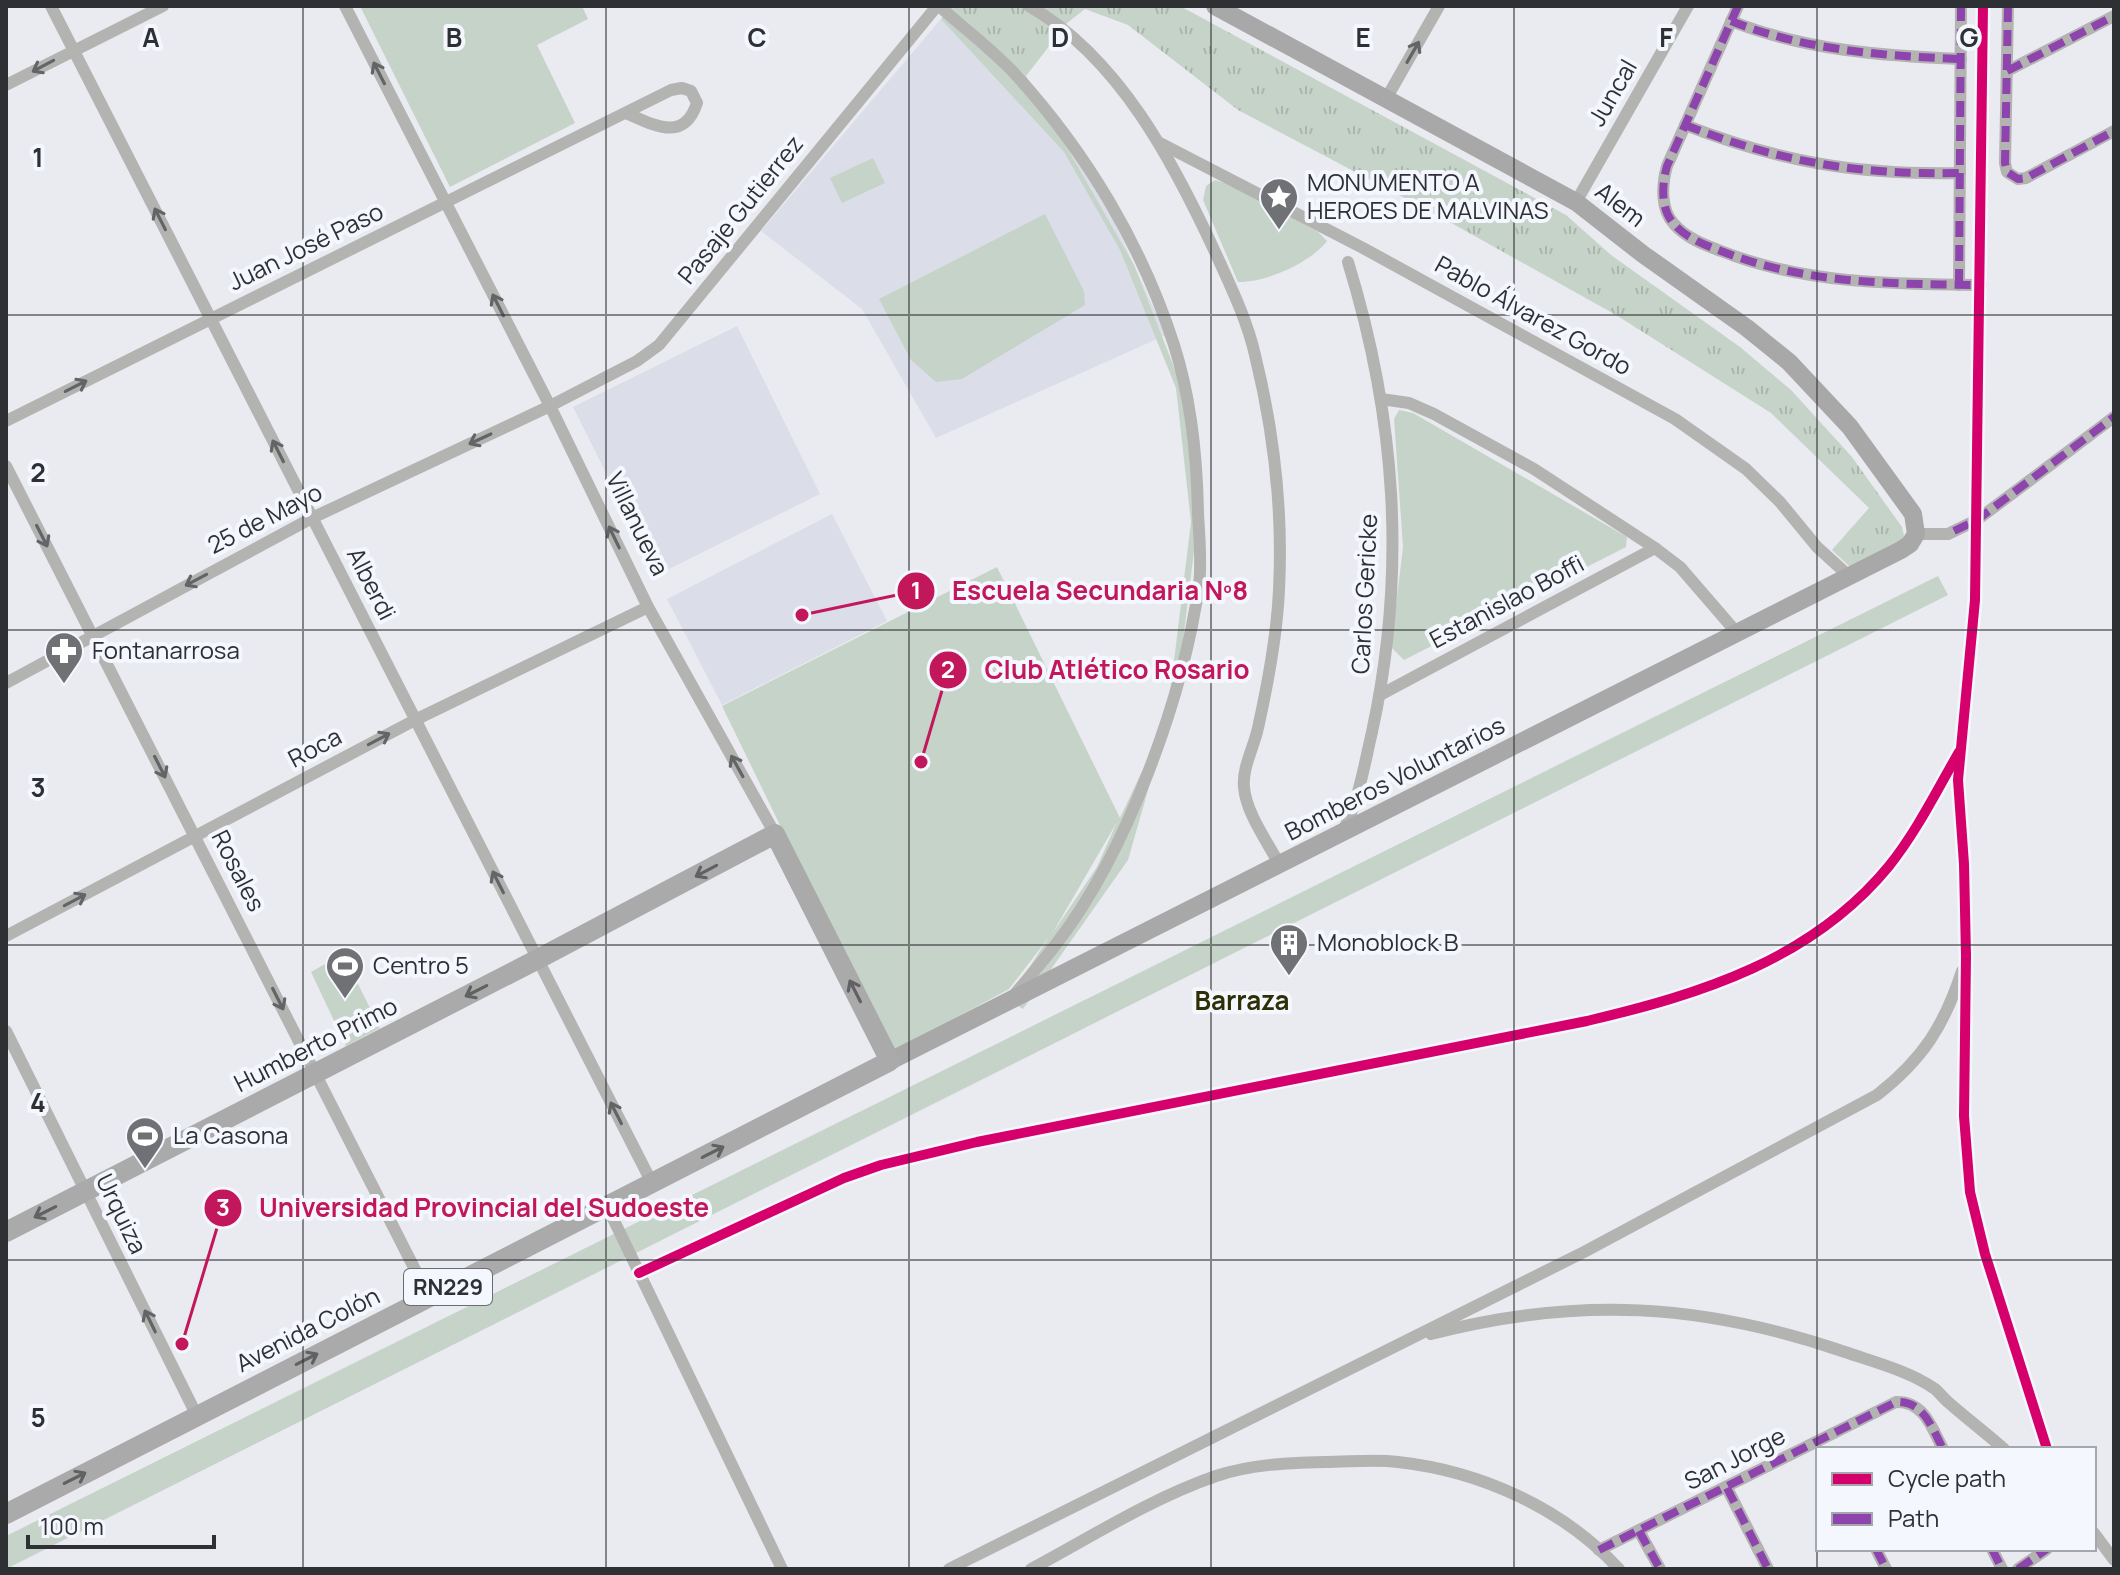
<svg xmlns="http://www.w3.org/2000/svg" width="2120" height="1575" viewBox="0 0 2120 1575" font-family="Manrope,sans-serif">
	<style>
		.built { fill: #dbdee8 }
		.grass { fill: url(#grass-tufts) }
		.green { fill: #c6d3c8; fill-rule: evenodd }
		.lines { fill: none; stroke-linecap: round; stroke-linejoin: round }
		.street { stroke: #b3b3b2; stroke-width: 12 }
		.secondary { stroke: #a8a8a8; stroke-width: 18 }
		.primary { stroke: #aaaaab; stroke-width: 20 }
		.quiet { stroke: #8e44ad; stroke-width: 8; stroke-dasharray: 16 8; stroke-linecap: butt }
		.cycleway-casing { stroke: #f4f7fe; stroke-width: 15 }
		.cycleway { stroke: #d6006c; stroke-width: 10 }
		.oneway { stroke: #636466 }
		.oneway2 { stroke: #606163 }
		.grid { fill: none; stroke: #2e3033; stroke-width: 2; stroke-opacity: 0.55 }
		.labels { text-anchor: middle; stroke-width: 8; stroke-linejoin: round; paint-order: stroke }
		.shield { fill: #f4f7fe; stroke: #696c70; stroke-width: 2 }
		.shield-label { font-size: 22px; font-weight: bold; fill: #2e3033 }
		.street-label { font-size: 24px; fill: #2e3033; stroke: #f4f7fe }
		.poi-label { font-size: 24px; fill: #2e3033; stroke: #f4f7fe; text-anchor: start }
		.neighbourhood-label { font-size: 26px; font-weight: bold; fill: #2e2f04; stroke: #f4f7fe }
		.grid-label { font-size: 26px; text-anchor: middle; font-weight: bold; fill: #2e3033; stroke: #f4f7fe; stroke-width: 8; stroke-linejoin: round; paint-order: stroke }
		.leader { fill: none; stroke: #c2185b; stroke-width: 3 }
		.callout-dot { fill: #c2185b; stroke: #f4f7fe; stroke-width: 3 }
		.mark-label { font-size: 24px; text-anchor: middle; font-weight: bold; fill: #fff }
		.callout-label { font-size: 26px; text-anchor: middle; font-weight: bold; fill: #c2185b; stroke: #f4f7fe; stroke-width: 8; stroke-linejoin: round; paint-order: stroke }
	</style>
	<defs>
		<pattern id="grass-tufts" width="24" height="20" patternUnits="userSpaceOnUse" patternTransform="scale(2)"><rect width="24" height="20" fill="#c6d3c8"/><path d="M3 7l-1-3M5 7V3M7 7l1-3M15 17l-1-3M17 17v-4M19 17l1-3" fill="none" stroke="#aab5ac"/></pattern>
	</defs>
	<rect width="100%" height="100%" fill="#eaebf0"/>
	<g class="built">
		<polygon points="941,19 1015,84 1067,144 1113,219 1166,335 936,438 862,309 761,231"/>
		<polygon points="737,326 820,494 657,575 573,407"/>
		<polygon points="832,514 887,621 722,705 667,599"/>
	</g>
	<polygon class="grass" points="950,6 1180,6 1566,215 1611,255 1740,347 1791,390 1852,457 1902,527 1905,540 1851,567 1848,565 1832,550 1869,508 1771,413 1616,315 1437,215 1238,110 1128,25 1085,9 1067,23 1026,76"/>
	<g class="green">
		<polygon points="360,6 582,6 588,19 537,45 575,123 450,187"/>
		<path d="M950 6 1026 76 1134 265 1183 390 1197 527 1177 689 1128 860 1023 1009 1008 1000 1049 937 1009 989 891 1053 722 706 997 567 1120 818 1167 718 1191 522 1176 388 1120 250 1064 152 941 19ZM1117 822 1097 867 1052 934Z"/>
		<polygon points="873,158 885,183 842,203 830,178"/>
		<path d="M1215 180 1240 188 1318 232 1327 241C1312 262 1265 283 1238 282L1203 200 1206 186Z"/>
		<polygon points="1045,214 1084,291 1085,305 962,379 936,382 911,360 879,299"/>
		<polygon points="1399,410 1413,413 1627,537 1626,547 1404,660 1391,647 1403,547 1394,419"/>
		<polygon points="1938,576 1948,595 6,1569 6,1536"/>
		<polygon points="343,954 380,1028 346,1046 311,972"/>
	</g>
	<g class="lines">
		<g class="street">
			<polyline points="51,6 652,1183"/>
			<polyline points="345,6 550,406 648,607 775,834"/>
			<path d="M939 6C965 29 993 50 1016 75 1086 152 1142 245 1174 345 1191 398 1197 457 1198 512 1199 536 1202 562 1199 585 1183 698 1127 852 1057 943 1044 960 1029 977 1015 994"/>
			<path d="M1029 6C1119 57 1174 163 1216 254 1231 287 1247 320 1255 355 1274 432 1283 511 1279 590 1277 636 1268 683 1258 728 1254 747 1242 768 1244 787 1246 813 1267 841 1279 864"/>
			<path d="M1738 6 1667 166C1662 184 1660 209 1674 224 1686 238 1705 245 1721 251 1804 284 1893 284 1981 285"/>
			<polyline points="1983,6 1975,600 1958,780 1964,864 1966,956 1964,1116 1970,1192 1985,1254 2047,1449"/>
			<polyline points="2008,6 2005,163 2007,172 2018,179 2026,178 2114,131"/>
			<path d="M1731 21C1804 50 1883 56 1961 59"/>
			<polyline points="2007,71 2114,16"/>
			<polyline points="6,85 163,6"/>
			<polyline points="1386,99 1439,6"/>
			<path d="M1685 125C1780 162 1857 175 1960 173"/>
			<polyline points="1160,143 1363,248 1675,419 1746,469 1780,502 1817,547 1849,576"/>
			<polyline points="1576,202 1688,6"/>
			<polyline points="1959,285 1961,6"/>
			<polyline points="1381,399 1409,403 1434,414 1534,469 1655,548 1680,567 1737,633"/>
			<path d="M6 421 671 90 682 88 691 91 697 103C684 143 654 125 626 113"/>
			<polyline points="6,466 429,1297"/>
			<polyline points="1916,534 1948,534 1977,520 2114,417"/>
			<polyline points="6,683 312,518 550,406 637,361 659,345 937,6"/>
			<polyline points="1380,695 1655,548"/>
			<path d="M1343 831C1359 800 1364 766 1372 732 1407 571 1396 418 1348 262"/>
			<polyline points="6,936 415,720 648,607"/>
			<polyline points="6,1031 197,1416"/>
			<polyline points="607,1206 782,1569"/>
			<path d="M639 1273 844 1178 881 1165 977 1142 1587 1021C1701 994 1812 960 1889 866 1917 831 1937 790 1959 752"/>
			<path d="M1431 1334C1578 1296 1702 1303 1845 1352 1874 1362 1909 1371 1935 1389 1940 1393 1943 1398 1948 1402 1966 1418 1986 1433 2004 1449"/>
			<polyline points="1727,1488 1768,1569"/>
			<polyline points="1639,1531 1660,1569"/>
			<polyline points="2094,1533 2114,1560"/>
			<polyline points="1876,1549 1886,1569"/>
			<polyline points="1992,1549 2002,1569"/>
			<path d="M1599 1550 1896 1402C1924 1401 1932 1428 1943 1449"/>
			<path d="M949 1569 1584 1252 1877 1095C1923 1059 1944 1026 1962 971"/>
			<path d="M1031 1569C1091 1537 1152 1498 1216 1476 1252 1464 1288 1463 1325 1462 1349 1462 1374 1459 1398 1462 1480 1471 1563 1508 1619 1569"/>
			<polyline points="2018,1569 2047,1549"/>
		</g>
		<polyline class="secondary" points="890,1061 1901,550 1910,544 1916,534 1913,514 1850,427 1789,362 1747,328 1644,255 1576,202 1215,6"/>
		<polyline class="primary" points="6,1232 538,959 775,834 890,1061 6,1514"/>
		<g class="quiet">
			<path d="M1738 6 1667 166C1662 184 1660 209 1674 224 1686 238 1705 245 1721 251 1804 284 1893 284 1981 285"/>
			<polyline points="2008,6 2005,163 2007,172 2018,179 2026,178 2114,131"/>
			<path d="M1731 21C1804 50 1883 56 1961 59"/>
			<polyline points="2007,71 2114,16"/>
			<path d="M1685 125C1780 162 1857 175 1960 173"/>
			<polyline points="1959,285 1961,6"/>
			<polyline points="1954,531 1977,520 2114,417"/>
			<polyline points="1727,1488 1768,1569"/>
			<polyline points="1639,1531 1660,1569"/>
			<polyline points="1876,1549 1886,1569"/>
			<polyline points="1992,1549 2002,1569"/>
			<path d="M1599 1550 1896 1402C1924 1401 1932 1428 1943 1449"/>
			<polyline points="2018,1569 2047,1549"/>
		</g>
		<g class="cycleway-casing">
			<g id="cycleway">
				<polyline points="1983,6 1975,600 1958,780 1964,864 1966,956 1964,1116 1970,1192 1985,1254 2047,1449"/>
				<path d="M639 1273 844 1178 881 1165 977 1142 1587 1021C1701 994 1812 960 1889 866 1917 831 1937 790 1959 752"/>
			</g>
		</g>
		<use href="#cycleway" class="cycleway"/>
	</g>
	<defs><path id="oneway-shaft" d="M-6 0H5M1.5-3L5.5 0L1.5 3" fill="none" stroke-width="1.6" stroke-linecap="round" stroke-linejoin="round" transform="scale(2)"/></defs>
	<g class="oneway">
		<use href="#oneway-shaft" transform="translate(1413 52) rotate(-60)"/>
		<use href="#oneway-shaft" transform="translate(43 66) rotate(152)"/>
		<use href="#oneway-shaft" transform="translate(379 73) rotate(-117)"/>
		<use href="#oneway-shaft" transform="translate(160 219) rotate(-117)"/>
		<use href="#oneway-shaft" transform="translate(498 305) rotate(-117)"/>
		<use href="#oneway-shaft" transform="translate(76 386) rotate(-27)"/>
		<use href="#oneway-shaft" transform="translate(480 439) rotate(155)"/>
		<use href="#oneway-shaft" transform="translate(278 451) rotate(-117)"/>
		<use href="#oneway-shaft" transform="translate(42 536) rotate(63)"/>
		<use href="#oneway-shaft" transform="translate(614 537) rotate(-116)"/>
		<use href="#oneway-shaft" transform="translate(196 580) rotate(152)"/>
		<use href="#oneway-shaft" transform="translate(379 739) rotate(-28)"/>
		<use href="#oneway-shaft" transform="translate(737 766) rotate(-119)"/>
		<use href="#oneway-shaft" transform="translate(160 767) rotate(63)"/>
		<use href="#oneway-shaft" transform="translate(498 882) rotate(-117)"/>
		<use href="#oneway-shaft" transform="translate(75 900) rotate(-28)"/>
		<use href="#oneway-shaft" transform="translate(278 999) rotate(63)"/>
		<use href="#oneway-shaft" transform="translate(616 1113) rotate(-117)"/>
		<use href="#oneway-shaft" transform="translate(150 1321) rotate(-116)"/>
	</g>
	<g class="oneway2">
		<use href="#oneway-shaft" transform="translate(706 871) rotate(152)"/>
		<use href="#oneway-shaft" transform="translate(476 991) rotate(153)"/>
		<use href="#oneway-shaft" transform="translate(855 991) rotate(-117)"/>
		<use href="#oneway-shaft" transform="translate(713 1152) rotate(-27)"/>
		<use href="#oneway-shaft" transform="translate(45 1212) rotate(153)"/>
		<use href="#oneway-shaft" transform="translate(307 1359) rotate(-27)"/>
		<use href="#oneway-shaft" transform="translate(75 1478) rotate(-27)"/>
	</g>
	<path class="grid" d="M303 6V1569M606 6V1569M909 6V1569M1211 6V1569M1514 6V1569M1817 6V1569M6 315H2114M6 630H2114M6 945H2114M6 1260H2114"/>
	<defs>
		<g id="sight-pin" transform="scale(2)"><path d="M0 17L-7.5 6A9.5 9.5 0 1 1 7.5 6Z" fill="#707175" stroke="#f4f7fe"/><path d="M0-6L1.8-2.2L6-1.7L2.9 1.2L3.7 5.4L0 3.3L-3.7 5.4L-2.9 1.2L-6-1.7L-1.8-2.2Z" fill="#fff"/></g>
		<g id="pharmacy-pin" transform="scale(2)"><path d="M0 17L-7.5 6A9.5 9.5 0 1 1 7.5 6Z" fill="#707175" stroke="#f4f7fe"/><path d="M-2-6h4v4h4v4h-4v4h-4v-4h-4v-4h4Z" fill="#fff"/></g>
		<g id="building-pin" transform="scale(2)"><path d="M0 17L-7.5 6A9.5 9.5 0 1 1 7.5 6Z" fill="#707175" stroke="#f4f7fe"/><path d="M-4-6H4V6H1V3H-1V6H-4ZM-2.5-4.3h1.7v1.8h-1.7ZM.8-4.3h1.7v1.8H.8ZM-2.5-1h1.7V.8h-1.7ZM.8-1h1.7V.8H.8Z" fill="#fff"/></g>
		<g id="stadium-pin" transform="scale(2)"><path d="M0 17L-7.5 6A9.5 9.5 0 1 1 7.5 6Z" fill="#707175" stroke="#f4f7fe"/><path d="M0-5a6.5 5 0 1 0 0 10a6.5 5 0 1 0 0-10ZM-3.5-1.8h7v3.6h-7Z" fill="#fff"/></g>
	</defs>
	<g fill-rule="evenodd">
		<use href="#sight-pin" x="1279" y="197"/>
		<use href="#pharmacy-pin" x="64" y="651"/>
		<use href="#building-pin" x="1289" y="943"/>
		<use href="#stadium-pin" x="345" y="966"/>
		<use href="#stadium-pin" x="145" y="1136"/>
	</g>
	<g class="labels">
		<rect class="shield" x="404" y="1269" width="88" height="36" rx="6"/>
		<g class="shield-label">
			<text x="448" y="1295">RN229</text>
		</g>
		<g class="street-label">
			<text transform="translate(1613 93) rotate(-60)" y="8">Juncal</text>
			<text transform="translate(1620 205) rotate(38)" y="8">Alem</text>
			<text transform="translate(741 210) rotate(-51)" y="8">Pasaje Gutierrez</text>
			<text transform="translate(306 247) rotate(-26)" y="8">Juan José Paso</text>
			<text transform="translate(1533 316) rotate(29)" y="8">Pablo Álvarez Gordo</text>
			<text transform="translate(265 519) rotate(-27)" y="8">25 de Mayo</text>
			<text transform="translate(637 524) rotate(64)" y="8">Villanueva</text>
			<text transform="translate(371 584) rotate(63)" y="8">Alberdi</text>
			<text transform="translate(1365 594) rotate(-87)" y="8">Carlos Gericke</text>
			<text transform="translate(1507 602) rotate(-28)" y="8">Estanislao Boffi</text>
			<text transform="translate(315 748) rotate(-28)" y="8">Roca</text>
			<text transform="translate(1395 779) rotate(-27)" y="8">Bomberos Voluntarios</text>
			<text transform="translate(238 871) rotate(63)" y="8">Rosales</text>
			<text transform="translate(316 1045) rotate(-27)" y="8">Humberto Primo</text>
			<text transform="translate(121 1214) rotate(64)" y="8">Urquiza</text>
			<text transform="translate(308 1330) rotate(-27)" y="8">Avenida Colón</text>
			<text transform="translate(1735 1459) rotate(-27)" y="8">San Jorge</text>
		</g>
		<g class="poi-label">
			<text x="1307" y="191">MONUMENTO A<tspan x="1307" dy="28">HEROES DE MALVINAS</tspan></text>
			<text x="92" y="659">Fontanarrosa</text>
			<text x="1317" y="951">Monoblock B</text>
			<text x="373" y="974">Centro 5</text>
			<text x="173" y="1144">La Casona</text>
		</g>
		<g class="neighbourhood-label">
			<text x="1242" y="1010">Barraza</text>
		</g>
	</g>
	<g class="grid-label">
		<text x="151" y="47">A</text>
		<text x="454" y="47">B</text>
		<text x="757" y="47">C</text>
		<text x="1060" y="47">D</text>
		<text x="1363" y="47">E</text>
		<text x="1666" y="47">F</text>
		<text x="1969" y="47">G</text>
		<text x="38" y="167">1</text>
		<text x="38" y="482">2</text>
		<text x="38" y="797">3</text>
		<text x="38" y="1112">4</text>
		<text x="38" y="1427">5</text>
	</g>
	<path class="leader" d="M802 615L916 591M921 762L948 670M182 1344L223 1208"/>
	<g class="callout-dot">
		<circle cx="802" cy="615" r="8"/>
		<circle cx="921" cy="762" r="8"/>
		<circle cx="182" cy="1344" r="8"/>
		<circle cx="916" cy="591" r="20"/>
		<circle cx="948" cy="670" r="20"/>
		<circle cx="223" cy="1208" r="20"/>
	</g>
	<g class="mark-label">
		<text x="916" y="599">1</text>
		<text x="948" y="678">2</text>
		<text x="223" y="1216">3</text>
	</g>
	<g class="callout-label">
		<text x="1100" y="600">Escuela Secundaria Nº8</text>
		<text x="1117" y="679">Club Atlético Rosario</text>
		<text x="484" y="1217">Universidad Provincial del Sudoeste</text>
	</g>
	<rect width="2120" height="1575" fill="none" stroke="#2e3033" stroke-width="16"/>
	<rect x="1816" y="1447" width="280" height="104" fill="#f4f7fe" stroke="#a5a7ad" stroke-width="2"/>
	<rect x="1832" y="1473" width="40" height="12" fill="#d6006c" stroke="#a5a7ad" stroke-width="2"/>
	<text x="1888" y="1487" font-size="24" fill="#2e3033">Cycle path</text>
	<rect x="1832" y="1513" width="40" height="12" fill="#8e44ad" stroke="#a5a7ad" stroke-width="2"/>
	<text x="1888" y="1527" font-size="24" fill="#2e3033">Path</text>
	<path d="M28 1535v12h186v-12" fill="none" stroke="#2e3033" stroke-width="4"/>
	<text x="40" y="1535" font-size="24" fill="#2e3033" stroke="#f4f7fe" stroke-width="6" paint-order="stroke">100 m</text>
</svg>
